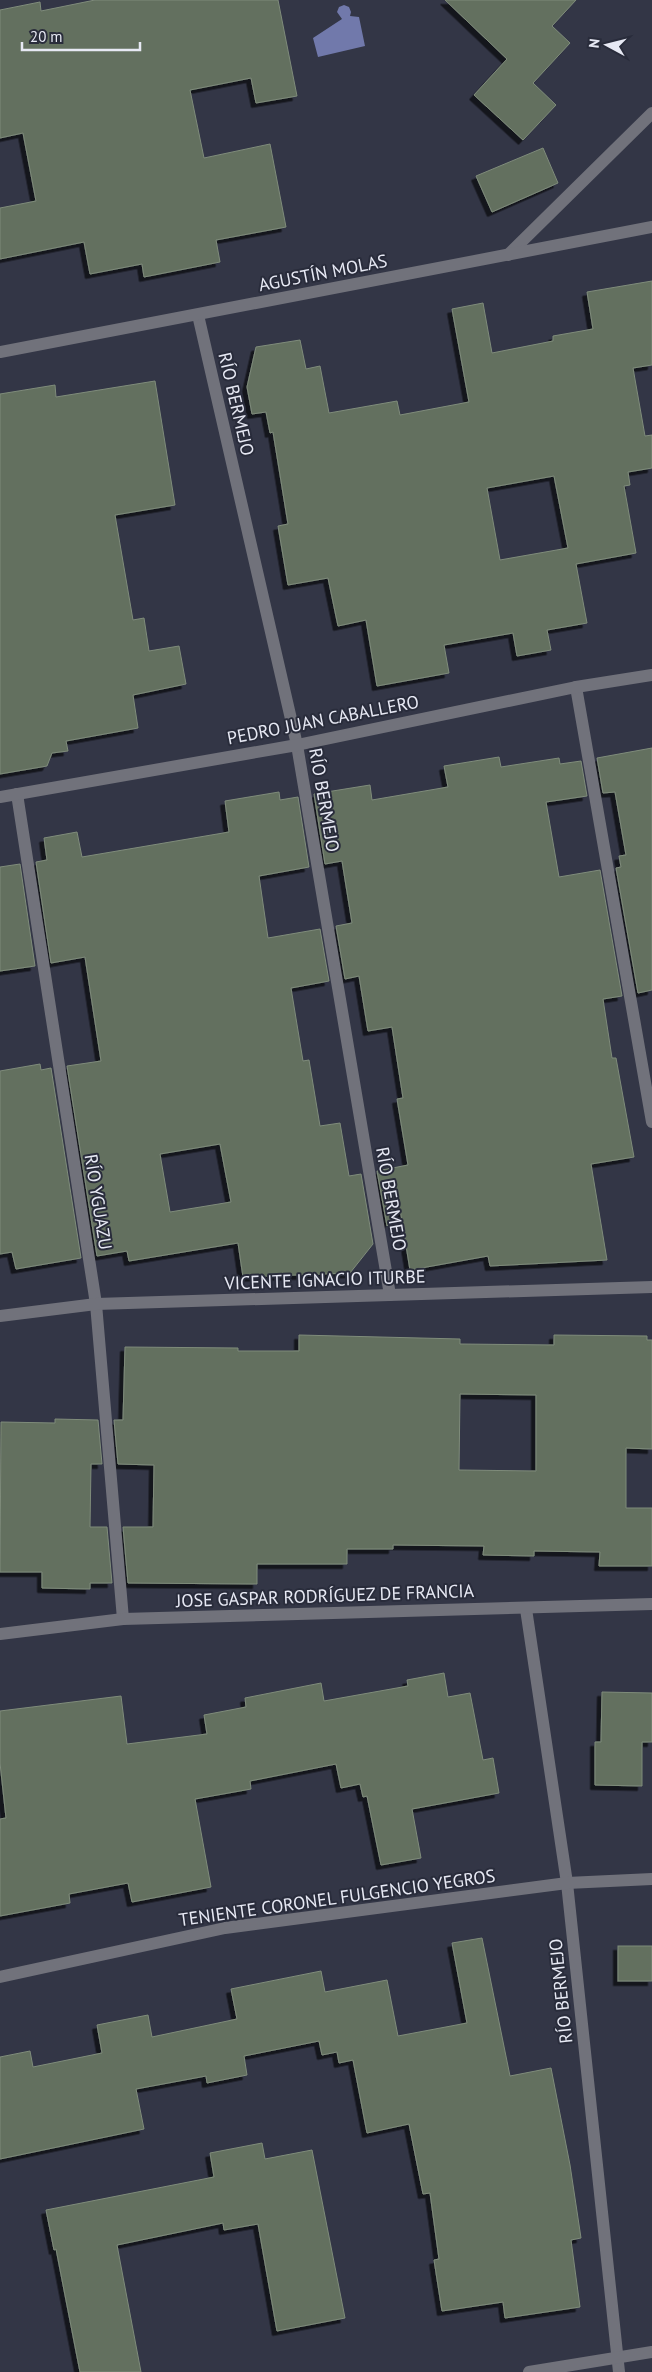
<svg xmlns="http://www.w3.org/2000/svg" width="652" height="2372" viewBox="0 0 652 2372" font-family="'PT Sans',sans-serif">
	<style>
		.water { fill: #7179ab }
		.building { fill: #636f5f; stroke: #7f8c7b; fill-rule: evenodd; filter: url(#shadow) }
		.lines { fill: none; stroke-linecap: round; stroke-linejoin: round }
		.minor { stroke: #71727b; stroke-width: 12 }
		.labels { text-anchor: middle; stroke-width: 4; stroke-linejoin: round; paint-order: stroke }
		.street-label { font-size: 18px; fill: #e7e9f4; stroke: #292c3b }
	</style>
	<defs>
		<filter id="shadow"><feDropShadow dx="-4.5" dy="4.5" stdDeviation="0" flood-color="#0009"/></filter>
	</defs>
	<rect width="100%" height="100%" fill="#333646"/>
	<polygon class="water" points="344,5 349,7 351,12 350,16 359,17 365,46 318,57 313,38 342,19 337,12 339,7"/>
	<g class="building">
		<polygon points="95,0 278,0 297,96 256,103 251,78 190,90 204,158 270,144 286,227 216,240 220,262 144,277 142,264 90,274 84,242 0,259 0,208 36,201 23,133 0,138 0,10 40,2 41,11"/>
		<polygon points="445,0 576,0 552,26 570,43 533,83 556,105 523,140 474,95 507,59"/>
		<polygon points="543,148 558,183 492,212 476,176"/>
		<path d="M652 281V365L633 368 645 436 652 435V468L628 472 630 485 624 486 636 553 576 564 587 623 547 630 551 650 517 656 513 633 444 645 449 673 377 686 366 620 338 626 328 578 288 585 278 526 288 524 273 432 270 433 266 412 252 414 247 387 256 347 300 340 306 369 320 366 329 413 397 401 400 415 469 402 452 309 483 303 492 353 553 341V336L593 329 587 292ZM554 476 568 548 500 560 487 488Z"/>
		<polygon points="155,381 175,505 115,515 133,620 144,618 149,651 179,646 186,684 133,695 138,728 66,741 68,751 52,753 47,766 0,774 0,394 55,385 56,397"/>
		<polygon points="652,748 652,990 638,993 616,868 621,867 619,856 626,855 615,792 603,793 597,758"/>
		<polygon points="499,757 501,767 559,758 560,764 581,761 587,796 546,802 559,877 600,870 622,996 603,999 612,1058 616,1058 634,1157 591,1164 607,1260 490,1266 488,1256 410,1270 400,1209 387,1226 377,1171 408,1165 397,1099 403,1098 392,1027 368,1031 359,976 345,979 336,926 352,923 342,861 325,864 314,794 370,785 372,800 448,787 444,766"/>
		<path d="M279 792 280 800 298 797 309 867 259 876 268 938 320 929 329 981 291 988 303 1061 309 1060 320 1126 340 1123 349 1176 361 1174 373 1244 350 1273 243 1277 238 1243 129 1261 127 1251 97 1256 67 1066 101 1061 85 957 51 963 36 862 47 860 44 838 77 832 82 857 229 832 225 801ZM220 1144 231 1202 170 1212 160 1154Z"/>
		<polygon points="20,864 35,966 0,971 0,867"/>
		<polygon points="40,1064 41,1070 51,1068 81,1258 16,1269 12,1252 0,1254 0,1071"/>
		<path d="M299 1335 460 1339V1344L554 1345V1335L647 1336V1340H652V1449L626 1448V1508H652V1566H599L600 1552 534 1551V1556L483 1555 484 1546 393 1545V1549H347V1564H257V1584L128 1583 123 1527H153L154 1465 118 1464 114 1420H123L125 1347 238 1348V1351H299ZM460 1394 536 1395V1471L459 1470Z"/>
		<polygon points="55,1419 98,1420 102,1464 91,1464 90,1527 107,1527 112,1583 90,1583 90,1589 42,1588 42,1572 0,1572 1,1422 55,1423"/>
		<polygon points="444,1673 448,1697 470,1693 483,1760 493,1758 499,1793 412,1809 421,1858 381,1865 367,1796 363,1797 360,1784 341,1788 336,1764 250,1781 251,1789 195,1799 211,1887 132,1902 128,1883 69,1894 70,1903 0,1916 0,1819 6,1818 0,1763 0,1711 121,1696 127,1744 207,1734 204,1715 246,1707 245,1698 321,1683 324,1701 408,1686 407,1680"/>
		<polygon points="602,1692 652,1693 652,1742 642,1742 642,1786 595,1785 595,1742 601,1742"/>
		<polygon points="482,1938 510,2076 551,2068 570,2165 581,2238 571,2240 580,2307 505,2318 503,2302 442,2311 434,2260 439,2259 430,2193 423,2194 409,2124 367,2133 353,2060 339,2063 337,2052 322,2055 319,2041 244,2056 247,2075 207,2083 206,2076 136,2089 144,2129 0,2159 0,2057 30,2051 33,2067 102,2053 97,2025 148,2015 152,2037 237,2019 231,1989 321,1971 325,1992 387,1980 398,2036 467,2023 452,1943"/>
		<rect x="618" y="1946" width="34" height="35"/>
		<polygon points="262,2143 265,2159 312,2150 345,2318 277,2331 258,2224 224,2230 223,2223 117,2245 141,2372 80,2372 56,2249 54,2250 46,2210 214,2177 210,2153"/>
	</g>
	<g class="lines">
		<g class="minor">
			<polyline points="508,255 652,113"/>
			<polyline points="198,315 297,745 390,1295"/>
			<polyline points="0,352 652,227"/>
			<polyline points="576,687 652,1122"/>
			<polyline points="17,794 96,1304 123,1619"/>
			<polyline points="0,797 297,745 576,687 652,675"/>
			<polyline points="0,1316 96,1304 652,1287"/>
			<polyline points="526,1609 567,1883 619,2372"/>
			<polyline points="0,1634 123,1619 652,1604"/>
			<polyline points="0,1977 225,1928 567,1883 652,1879"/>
			<polyline points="529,2372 652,2352"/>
		</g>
	</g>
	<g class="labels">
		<g class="street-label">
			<text transform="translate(323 273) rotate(-11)" y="6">AGUSTÍN MOLAS</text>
			<text transform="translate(236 404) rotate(77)" y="6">RÍO BERMEJO</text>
			<text transform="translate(323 720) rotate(-11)" y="6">PEDRO JUAN CABALLERO</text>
			<text transform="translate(324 800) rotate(80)" y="6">RÍO BERMEJO</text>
			<text transform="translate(391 1199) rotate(80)" y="6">RÍO BERMEJO</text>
			<text transform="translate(98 1202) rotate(81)" y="6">RÍO YGUAZU</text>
			<text transform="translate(325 1280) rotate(-2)" y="6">VICENTE IGNACIO ITURBE</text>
			<text transform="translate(325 1596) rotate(-2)" y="6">JOSE GASPAR RODRÍGUEZ DE FRANCIA</text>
			<text transform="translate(337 1898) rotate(-8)" y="6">TENIENTE CORONEL FULGENCIO YEGROS</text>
			<text transform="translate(561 1991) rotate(-96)" y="6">RÍO BERMEJO</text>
		</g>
	</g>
	<g transform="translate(607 45) rotate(277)" stroke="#292c3b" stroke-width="4" paint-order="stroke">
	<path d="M0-4L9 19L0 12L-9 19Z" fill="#e7e9f4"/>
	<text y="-8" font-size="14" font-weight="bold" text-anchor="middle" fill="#e7e9f4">N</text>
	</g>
	<path d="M22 42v8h118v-8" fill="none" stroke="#e7e9f4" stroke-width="2.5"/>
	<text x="30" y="42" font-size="15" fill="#e7e9f4" stroke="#292c3b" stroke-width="4" paint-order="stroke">20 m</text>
</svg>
